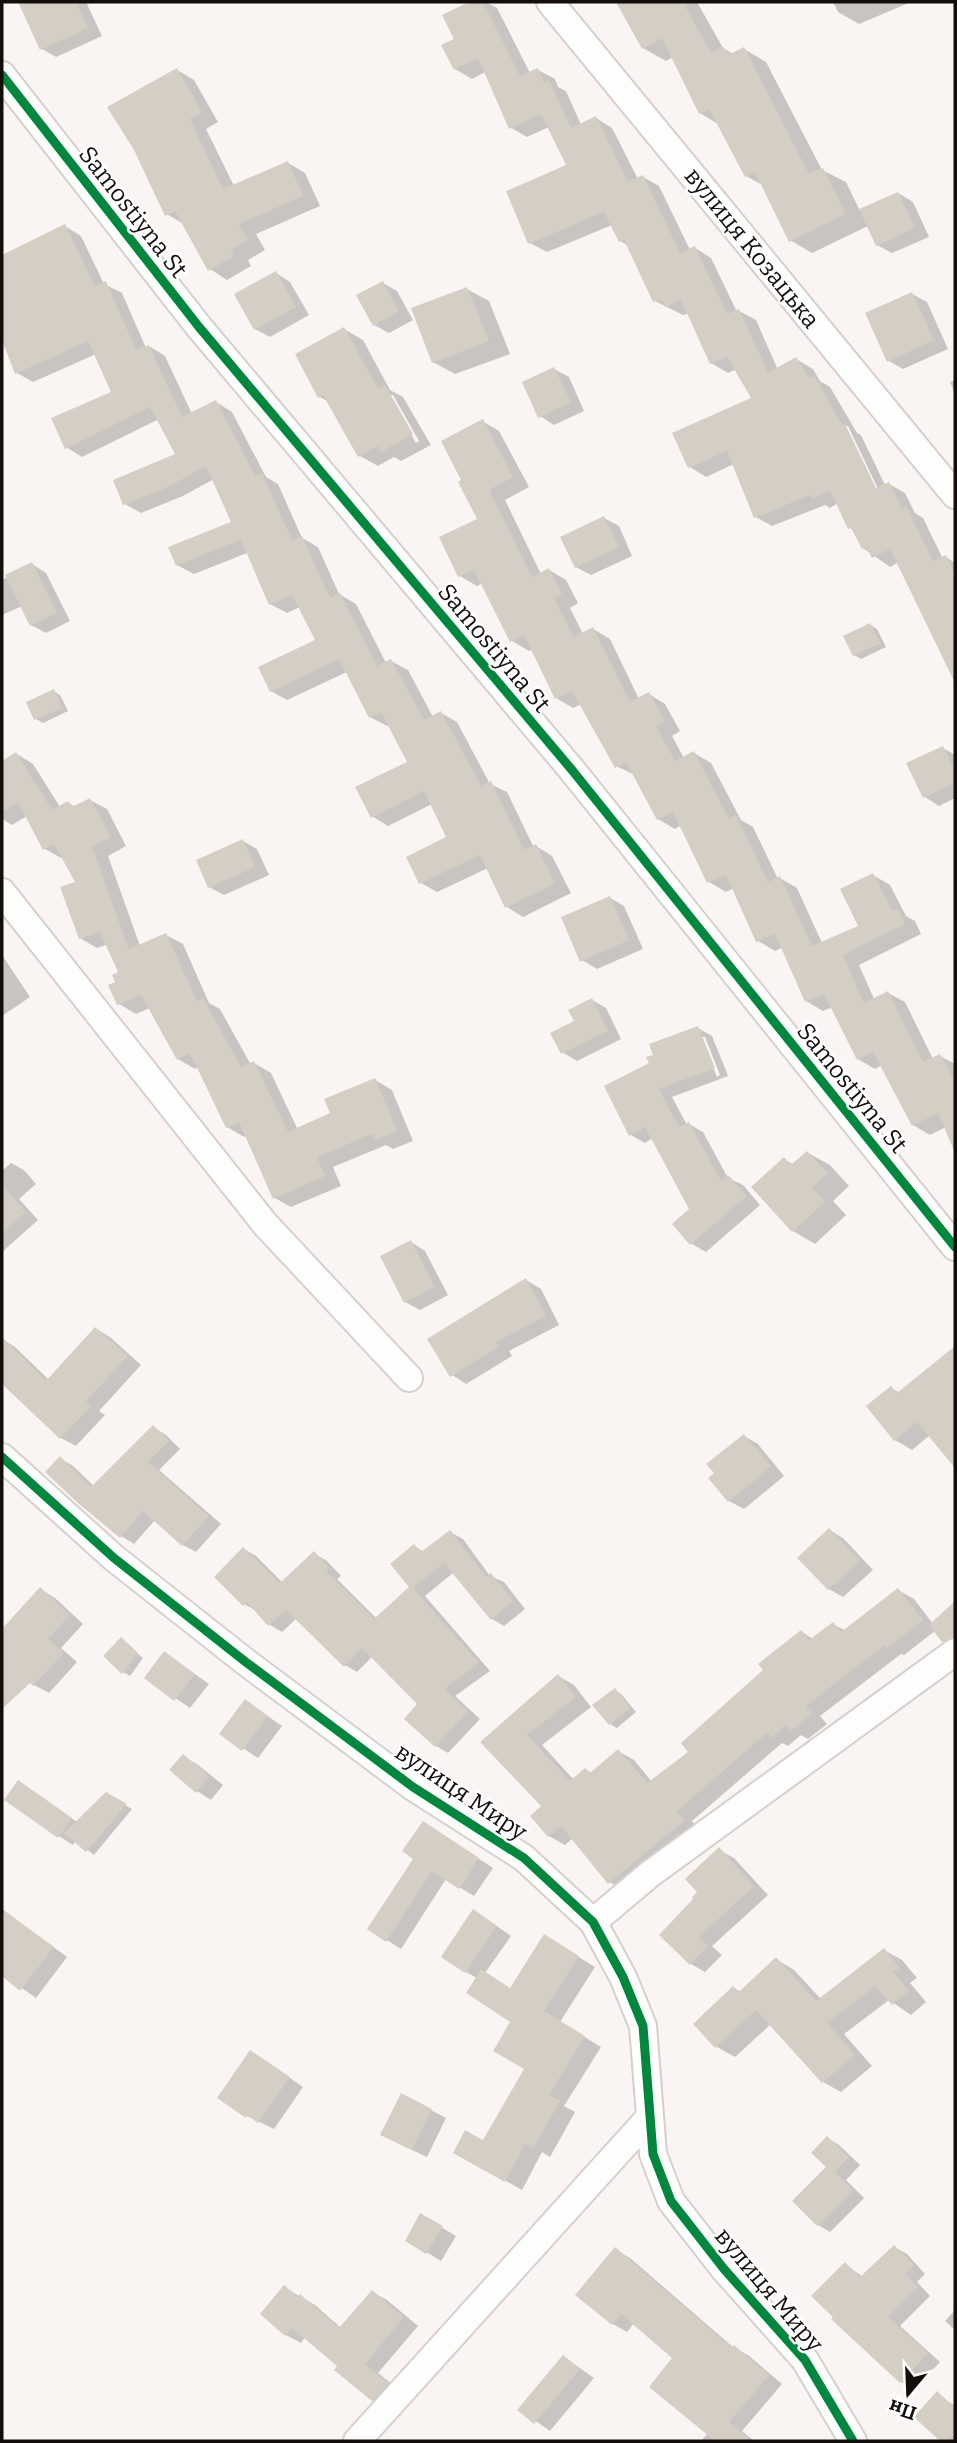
<svg xmlns="http://www.w3.org/2000/svg" width="957" height="2443" viewBox="0 0 957 2443" font-family="Bitter,serif">
	<style>
		.shadow { fill: #0003; fill-rule: evenodd }
		.building { fill: #d5cec4 }
		.lines { fill: none; stroke-linecap: round; stroke-linejoin: round }
		.minor-casing { stroke: #d5d0cd; stroke-width: 30 }
		.minor { stroke: #fefefd; stroke-width: 26 }
		.cycleway-casing { stroke: #fff; stroke-width: 13 }
		.cycleway { stroke: #00873e; stroke-width: 9 }
		.labels { text-anchor: middle; stroke-width: 5; stroke-linejoin: round; paint-order: stroke }
		.street-label { font-size: 24px; fill: #130e0a; stroke: #fff }
	</style>
	<rect width="100%" height="100%" fill="#faf5f2"/>
	<g class="shadow">
		<polygon points="20,2 86,2 102,36 56,57 42,49"/>
		<path d="M473 2H486L497 8 530 73 538 70 555 79 558 87 566 91 581 125 596 118 612 128 638 179 643 177 659 186 690 250 695 248 711 258 737 312 739 311 756 320 778 370 796 359 813 369 820 381 830 387 857 433 861 435 885 485 889 484 905 493 915 513 923 518 943 559 946 557 955 563V674L949 670 899 562 890 567 863 548 854 530 850 528 838 503 830 508 825 505 772 526 756 517 734 464 706 477 690 467 754 398 737 369 728 373 711 363 689 313 683 315 655 301 629 246 620 241 612 225 547 252 530 243 569 166 549 127 527 137 510 127 485 72 472 79 455 69 456 39 445 16ZM844 426H848L881 495 878 497Z"/>
		<polygon points="619,2 697,2 723,48 733,54 744,49 766,62 822,170 846,182 860,211 898,193 913,202 929,237 892,253 877,245 868,226 812,253 790,240 764,186 746,176 718,124 700,113 673,57 666,61 643,48"/>
		<polygon points="833,2 911,2 859,24 838,12"/>
		<polygon points="177,70 194,80 218,122 206,129 234,186 288,163 305,173 320,206 256,234 265,250 248,260 251,266 227,280 210,269 185,225 167,214"/>
		<polygon points="65,226 81,236 104,284 122,293 146,348 149,346 165,356 192,414 216,402 232,412 266,477 278,484 302,538 318,547 339,594 356,604 386,663 391,661 408,670 433,717 441,713 457,722 490,784 507,792 534,848 536,846 552,856 571,893 523,917 507,907 488,868 437,892 421,883 448,838 432,804 388,826 372,816 409,762 389,725 387,726 370,717 347,672 287,700 271,691 317,641 300,607 287,613 270,604 247,553 194,574 177,565 233,523 214,479 183,496 141,513 125,504 178,455 159,419 82,457 66,447 113,393 96,354 33,382 17,373 2,337 2,265 30,252"/>
		<polygon points="276,273 290,282 309,315 270,337 255,329"/>
		<polygon points="383,283 397,291 413,320 389,333 374,325"/>
		<polygon points="467,289 489,301 510,354 455,374 433,362"/>
		<polygon points="912,294 927,302 948,349 903,369 889,361"/>
		<path d="M344 329 363 340 390 390 403 397 431 445 401 461 394 457 378 466 360 456 329 402 320 397ZM389 395H393L419 441 416 443Z"/>
		<polygon points="554,369 569,377 584,411 554,425 540,416"/>
		<polygon points="955,380 955,394 950,382"/>
		<polygon points="482,421 499,431 529,487 505,500 541,574 549,570 566,580 578,603 570,608 583,634 593,629 610,639 639,699 649,694 665,704 680,731 672,736 684,758 694,753 711,763 741,820 753,827 778,879 780,878 797,888 822,943 861,927 873,875 890,885 906,916 915,921 921,934 859,965 874,999 888,993 905,1002 933,1059 940,1056 955,1064 955,1148 946,1127 930,1135 913,1125 882,1065 875,1069 858,1059 833,1007 823,1011 806,1001 783,947 775,951 758,941 734,888 726,892 709,882 682,825 675,829 658,819 635,775 616,766 581,704 573,708 556,698 533,649 529,651 512,641 483,583 477,586 460,576 480,519"/>
		<polygon points="604,518 619,526 632,556 591,575 576,567"/>
		<polygon points="32,564 46,573 70,621 46,633 31,625 22,606 2,615 2,580"/>
		<polygon points="870,625 877,629 886,647 861,659 854,655"/>
		<polygon points="53,691 60,695 68,711 43,723 36,719"/>
		<polygon points="943,748 955,755 955,798 939,806 925,797"/>
		<polygon points="17,754 33,764 60,807 68,803 76,807 90,800 107,809 126,846 108,856 140,946 166,935 183,944 209,1003 220,1009 251,1065 254,1063 271,1073 298,1130 332,1114 375,1080 392,1090 413,1141 393,1149 386,1145 333,1167 341,1186 291,1207 275,1198 247,1135 244,1137 227,1127 199,1066 195,1069 178,1059 150,1008 136,1014 119,1004 111,986 117,983 121,973 108,944 97,948 80,938 77,883 64,857 61,858 45,849 27,816 12,825 2,819 2,763"/>
		<polygon points="243,841 257,849 269,875 224,895 209,887"/>
		<polygon points="610,898 624,906 643,949 597,969 582,960"/>
		<polygon points="2,955 30,997 2,1016"/>
		<polygon points="592,1000 606,1008 621,1039 577,1061 562,1052 576,1022"/>
		<path d="M698 1028 712 1036 728 1076 672 1097 687 1125 689 1124 703 1132 728 1178 743 1185 760 1205 706 1252 692 1244 674 1224 692 1209 653 1138 645 1143 631 1135 651 1064ZM701 1037H705L720 1075 717 1077Z"/>
		<polygon points="808,1153 830,1165 849,1186 833,1201 846,1215 815,1244 793,1231 753,1188 784,1159 794,1165"/>
		<polygon points="11,1163 24,1170 36,1184 19,1199 38,1220 2,1252 2,1171"/>
		<polygon points="411,1242 425,1251 448,1295 420,1310 405,1302"/>
		<polygon points="526,1280 541,1289 559,1325 509,1351 512,1356 466,1384 452,1375"/>
		<polygon points="96,1329 110,1337 141,1365 99,1411 105,1415 76,1446 61,1438 2,1381 2,1339 15,1347 49,1380"/>
		<polygon points="955,1348 955,1465 930,1435 912,1450 895,1440 868,1407 891,1388 900,1393"/>
		<polygon points="153,1427 166,1435 180,1449 159,1470 221,1524 196,1552 183,1545 155,1520 134,1544 121,1536 60,1458 73,1466 94,1486"/>
		<polygon points="744,1436 758,1444 784,1476 744,1509 729,1501"/>
		<polygon points="830,1530 844,1539 873,1570 843,1597 829,1589"/>
		<polygon points="450,1532 463,1539 490,1576 504,1582 525,1609 504,1626 492,1619 454,1572 425,1596 490,1671 455,1696 480,1719 448,1753 436,1746 419,1704 373,1656 357,1672 345,1665 297,1618 282,1632 270,1625 257,1611 244,1604 244,1549 256,1556 283,1583 315,1554 327,1561 341,1576 337,1579 377,1619 411,1587 414,1546 424,1552"/>
		<polygon points="40,1589 55,1598 83,1624 61,1648 77,1662 49,1693 34,1685 2,1656 2,1626 5,1628"/>
		<polygon points="898,1590 914,1599 933,1624 955,1604 955,1648 943,1641 935,1631 904,1655 901,1654 820,1716 827,1724 808,1739 801,1735 788,1746 782,1743 692,1821 699,1830 625,1891 609,1882 573,1838 565,1845 549,1836 543,1806 483,1742 558,1676 574,1685 591,1707 542,1745 574,1780 586,1770 592,1773 618,1751 634,1760 652,1782 691,1752 802,1632 813,1639 833,1624 846,1631"/>
		<polygon points="121,1640 143,1658 130,1676 123,1672"/>
		<polygon points="165,1653 209,1684 190,1708 146,1678"/>
		<polygon points="615,1690 621,1694 636,1712 617,1728 610,1724"/>
		<polygon points="246,1701 282,1726 258,1758 221,1734"/>
		<polygon points="183,1756 198,1765 223,1785 211,1800 197,1791"/>
		<polygon points="33,1791 77,1822 106,1794 132,1809 94,1855 76,1841 73,1845 59,1836"/>
		<polygon points="438,1832 493,1868 474,1896 446,1879 401,1949 387,1940"/>
		<polygon points="719,1850 734,1858 768,1895 712,1946 722,1955 705,1972 691,1964 700,1892"/>
		<polygon points="2,1909 67,1957 36,1998 2,1974 2,1969 16,1951 2,1941"/>
		<polygon points="488,1920 511,1936 485,1973 511,1989 561,1946 595,1967 560,2022 601,2047 564,2106 575,2112 550,2157 542,2152 522,2190 455,2152 484,2143 526,2068 512,2021 477,1978 466,1972"/>
		<polygon points="884,1950 902,1960 917,1978 910,1983 926,2002 911,2015 889,2000 844,2034 872,2066 841,2092 823,2082 771,2024 735,2057 717,2047 695,2024 734,1988 741,1992 776,1959 794,1970 821,1999"/>
		<polygon points="265,2061 303,2087 274,2129 247,2116 219,2097"/>
		<polygon points="402,2095 446,2118 427,2157 397,2143"/>
		<polygon points="827,2138 839,2145 860,2165 846,2180 864,2198 830,2232 818,2225 828,2167"/>
		<polygon points="421,2215 456,2236 441,2261 407,2240"/>
		<polygon points="894,2247 907,2254 925,2274 917,2282 930,2296 900,2326 940,2362 915,2389 901,2382 833,2319 845,2264 863,2277"/>
		<polygon points="616,2250 630,2258 734,2348 748,2355 782,2384 742,2431 754,2441 701,2441 708,2433 674,2358 634,2323 627,2332 613,2324 578,2294"/>
		<polygon points="285,2288 315,2305 341,2328 372,2292 387,2300 418,2326 378,2373 402,2392 387,2408 373,2400 339,2366 305,2337 301,2343 286,2335"/>
		<polygon points="955,2310 955,2330 945,2321"/>
		<polygon points="564,2357 594,2378 550,2431 520,2410"/>
		<polygon points="937,2394 955,2406 955,2441 942,2441 916,2416"/>
	</g>
	<g class="building">
		<polygon points="18,2 76,2 88,28 40,50"/>
		<polygon points="469,2 483,2 520,76 538,68 544,82 549,80 571,128 596,116 628,182 643,175 680,253 695,246 727,314 739,309 768,373 796,357 809,378 814,375 842,425 845,424 876,488 889,482 902,509 906,506 933,561 946,555 955,574 955,683 890,549 872,558 866,547 862,549 851,528 848,529 830,490 812,499 810,495 754,518 727,451 688,468 672,433 751,398 727,357 710,364 681,300 665,307 662,299 653,302 624,240 619,242 604,212 528,244 506,191 566,165 541,114 509,129 478,58 454,70 441,45 454,39 442,15"/>
		<polygon points="616,2 683,2 711,53 724,47 728,55 744,47 809,174 823,168 846,214 789,242 755,172 745,177 709,109 699,114 662,38 642,49"/>
		<polygon points="177,68 202,112 190,119 223,189 288,161 303,196 239,224 248,240 231,250 234,256 208,271 175,211 165,216 134,150 107,107"/>
		<polygon points="898,192 915,228 876,246 859,209"/>
		<polygon points="65,224 95,286 106,281 136,350 149,345 182,417 216,400 255,476 262,473 292,540 302,536 330,598 340,593 377,666 391,659 424,720 441,711 481,786 491,781 524,850 536,844 555,884 505,908 480,855 419,884 406,857 446,837 424,791 371,818 355,787 407,762 381,712 369,718 339,659 270,692 258,667 315,640 292,595 269,605 241,540 176,566 168,547 231,522 206,466 166,488 123,505 113,480 175,454 150,407 65,449 51,418 111,392 88,341 15,374 2,340 2,255"/>
		<polygon points="276,271 296,307 254,330 234,294"/>
		<polygon points="383,281 399,311 373,326 356,295"/>
		<polygon points="467,287 489,341 432,363 411,308"/>
		<polygon points="912,292 934,340 887,362 865,313"/>
		<polygon points="344,327 378,389 385,385 413,434 381,452 378,446 358,457 323,395 318,398 295,354"/>
		<polygon points="554,367 571,402 538,418 522,382"/>
		<polygon points="483,419 513,477 489,490 532,577 549,568 562,594 554,598 574,637 593,627 630,702 649,692 665,721 656,726 675,761 694,751 729,819 736,815 768,882 780,876 812,946 858,926 840,889 873,873 892,911 898,909 905,924 843,955 864,1003 888,991 923,1062 940,1054 955,1082 955,1153 938,1113 912,1126 873,1052 857,1060 824,994 805,1002 775,934 756,942 726,875 707,883 673,812 657,820 626,762 615,768 572,691 555,699 524,635 510,642 474,570 458,577 439,537 477,519 458,482 461,480 441,441"/>
		<polygon points="604,516 619,547 575,568 560,537"/>
		<polygon points="32,562 57,613 30,626 5,575"/>
		<polygon points="870,623 880,643 853,656 843,636"/>
		<polygon points="54,689 62,708 34,720 26,702"/>
		<polygon points="943,746 955,772 955,783 923,798 906,763"/>
		<polygon points="16,752 52,810 68,801 72,807 90,798 111,837 92,847 129,949 166,933 197,1001 203,998 241,1067 254,1061 288,1132 330,1113 324,1099 375,1078 397,1131 375,1140 372,1134 317,1157 325,1176 273,1199 239,1122 226,1128 190,1053 177,1060 141,995 117,1005 108,985 115,982 112,975 118,972 100,932 79,939 60,887 75,882 54,844 43,850 18,802 2,812 2,761"/>
		<polygon points="243,839 255,867 208,888 196,860"/>
		<polygon points="610,896 629,940 580,962 561,917"/>
		<polygon points="592,998 608,1031 561,1054 550,1033 574,1021 568,1010"/>
		<polygon points="698,1026 715,1068 659,1089 679,1127 689,1122 721,1181 728,1175 747,1196 690,1245 672,1224 689,1209 645,1127 629,1136 604,1086 649,1063 646,1057 653,1055 649,1044"/>
		<polygon points="807,1151 828,1173 812,1187 825,1202 792,1232 751,1187 784,1157 791,1165"/>
		<polygon points="2,1185 26,1212 2,1234"/>
		<polygon points="411,1240 435,1287 404,1303 380,1256"/>
		<polygon points="526,1278 546,1316 496,1342 499,1347 450,1377 427,1339"/>
		<polygon points="95,1327 128,1356 86,1401 91,1406 60,1439 2,1384 2,1337 46,1381"/>
		<polygon points="955,1346 955,1468 917,1422 894,1441 866,1406 891,1386 897,1393"/>
		<polygon points="153,1425 169,1441 148,1462 209,1516 182,1546 143,1511 120,1538 79,1504 45,1472 60,1456 91,1487"/>
		<polygon points="744,1434 771,1467 728,1502 708,1478 714,1473 706,1464"/>
		<polygon points="829,1528 860,1561 828,1590 797,1558"/>
		<polygon points="450,1530 486,1577 491,1573 513,1601 491,1620 444,1563 413,1588 479,1663 444,1689 468,1711 435,1747 404,1719 417,1704 362,1648 344,1667 286,1610 268,1626 247,1602 243,1606 214,1577 243,1547 280,1583 314,1551 329,1568 326,1571 374,1619 409,1587 390,1564 414,1544 421,1552"/>
		<polygon points="40,1587 70,1615 48,1639 64,1653 33,1686 30,1683 2,1709 2,1629"/>
		<polygon points="898,1588 923,1620 887,1648 885,1645 806,1706 812,1714 791,1731 786,1725 771,1738 767,1733 677,1811 685,1820 608,1884 561,1826 548,1837 530,1816 541,1806 480,1742 558,1674 576,1697 527,1735 570,1781 585,1768 590,1773 618,1749 647,1783 688,1752 681,1743 763,1670 758,1664 801,1630 809,1640 833,1622 841,1632"/>
		<polygon points="955,1601 955,1637 942,1642 929,1625"/>
		<polygon points="121,1637 138,1653 122,1674 103,1656"/>
		<polygon points="164,1651 195,1674 174,1701 144,1678"/>
		<polygon points="615,1688 631,1708 609,1725 592,1705"/>
		<polygon points="245,1699 268,1716 242,1751 219,1734"/>
		<polygon points="183,1754 209,1776 196,1793 169,1770"/>
		<polygon points="18,1780 72,1818 58,1838 4,1800"/>
		<polygon points="106,1792 127,1804 86,1852 64,1833"/>
		<polygon points="423,1821 479,1858 459,1889 432,1871 386,1942 367,1929 413,1859 402,1851"/>
		<polygon points="719,1847 754,1886 699,1937 708,1946 690,1965 659,1935 693,1899 692,1897 697,1892 685,1879"/>
		<polygon points="473,1909 497,1926 465,1973 441,1957"/>
		<polygon points="2,1910 54,1947 20,1991 2,1976"/>
		<polygon points="544,1934 579,1956 544,2011 585,2036 549,2095 560,2101 533,2149 525,2144 505,2182 453,2153 465,2130 483,2140 524,2069 493,2051 510,2022 466,1993 481,1969 510,1988"/>
		<polygon points="884,1948 900,1968 893,1972 909,1991 892,2005 875,1986 827,2023 855,2055 822,2083 756,2010 715,2048 693,2024 733,1986 739,1992 776,1957 816,2001"/>
		<polygon points="250,2050 290,2077 258,2123 247,2115 246,2118 217,2098"/>
		<polygon points="401,2093 432,2109 412,2150 380,2135"/>
		<polygon points="827,2136 849,2157 835,2172 853,2190 817,2226 792,2201 826,2167 811,2153"/>
		<polygon points="420,2213 443,2226 426,2254 405,2241"/>
		<polygon points="894,2245 914,2265 905,2274 918,2287 888,2317 928,2353 900,2383 831,2319 833,2317 811,2296 845,2262 860,2277"/>
		<polygon points="615,2247 732,2348 734,2345 769,2375 729,2422 752,2441 715,2441 649,2387 672,2358 621,2314 612,2325 575,2295"/>
		<polygon points="284,2285 298,2297 300,2294 339,2328 372,2290 404,2317 365,2364 388,2383 372,2401 334,2370 337,2366 292,2328 285,2336 260,2314"/>
		<polygon points="563,2355 580,2369 534,2424 517,2410"/>
		<polygon points="937,2391 955,2408 955,2433 947,2441 940,2441 914,2417"/>
	</g>
	<g class="lines">
		<g class="minor-casing">
			<g id="minor">
				<polyline points="550,2 955,495"/>
				<polyline points="2,75 199,327 572,770 955,1247"/>
				<polyline points="2,892 265,1224 409,1378"/>
				<polyline points="2,1457 114,1558 247,1663 413,1787 524,1858 593,1922 623,1977 643,2026 653,2154 671,2201 724,2269 805,2360 853,2441"/>
				<polyline points="593,1922 650,1874 955,1652"/>
				<polyline points="357,2441 648,2119"/>
			</g>
		</g>
		<use href="#minor" class="minor"/>
		<g class="cycleway-casing">
			<g id="cycleway">
				<polyline points="2,75 199,327 572,770 955,1247"/>
				<polyline points="2,1457 114,1558 247,1663 413,1787 524,1858 593,1922 623,1977 643,2026 653,2154 671,2201 724,2269 805,2360 853,2441"/>
			</g>
		</g>
		<use href="#cycleway" class="cycleway"/>
	</g>
	<g class="labels">
		<g class="street-label">
			<text transform="translate(133 212) rotate(52)" y="8">Samostiyna St</text>
			<text transform="translate(752 248) rotate(51)" y="8">вулиця Козацька</text>
			<text transform="translate(494 648) rotate(50)" y="8">Samostiyna St</text>
			<text transform="translate(852 1088) rotate(51)" y="8">Samostiyna St</text>
			<text transform="translate(461 1792) rotate(34)" y="8">вулиця Миру</text>
			<text transform="translate(769 2290) rotate(50)" y="8">вулиця Миру</text>
		</g>
	</g>
	<rect width="957" height="2443" fill="none" stroke="#130e0a" stroke-width="7"/>
	<g transform="translate(908 2394) rotate(199)" stroke="#ffffff" stroke-width="5" paint-order="stroke">
	<path d="M0-5L12 26L0 18L-12 26Z" fill="#130e0a"/>
	<text y="-10" font-size="19" font-weight="bold" text-anchor="middle" fill="#130e0a">Пн</text>
	</g>
</svg>
